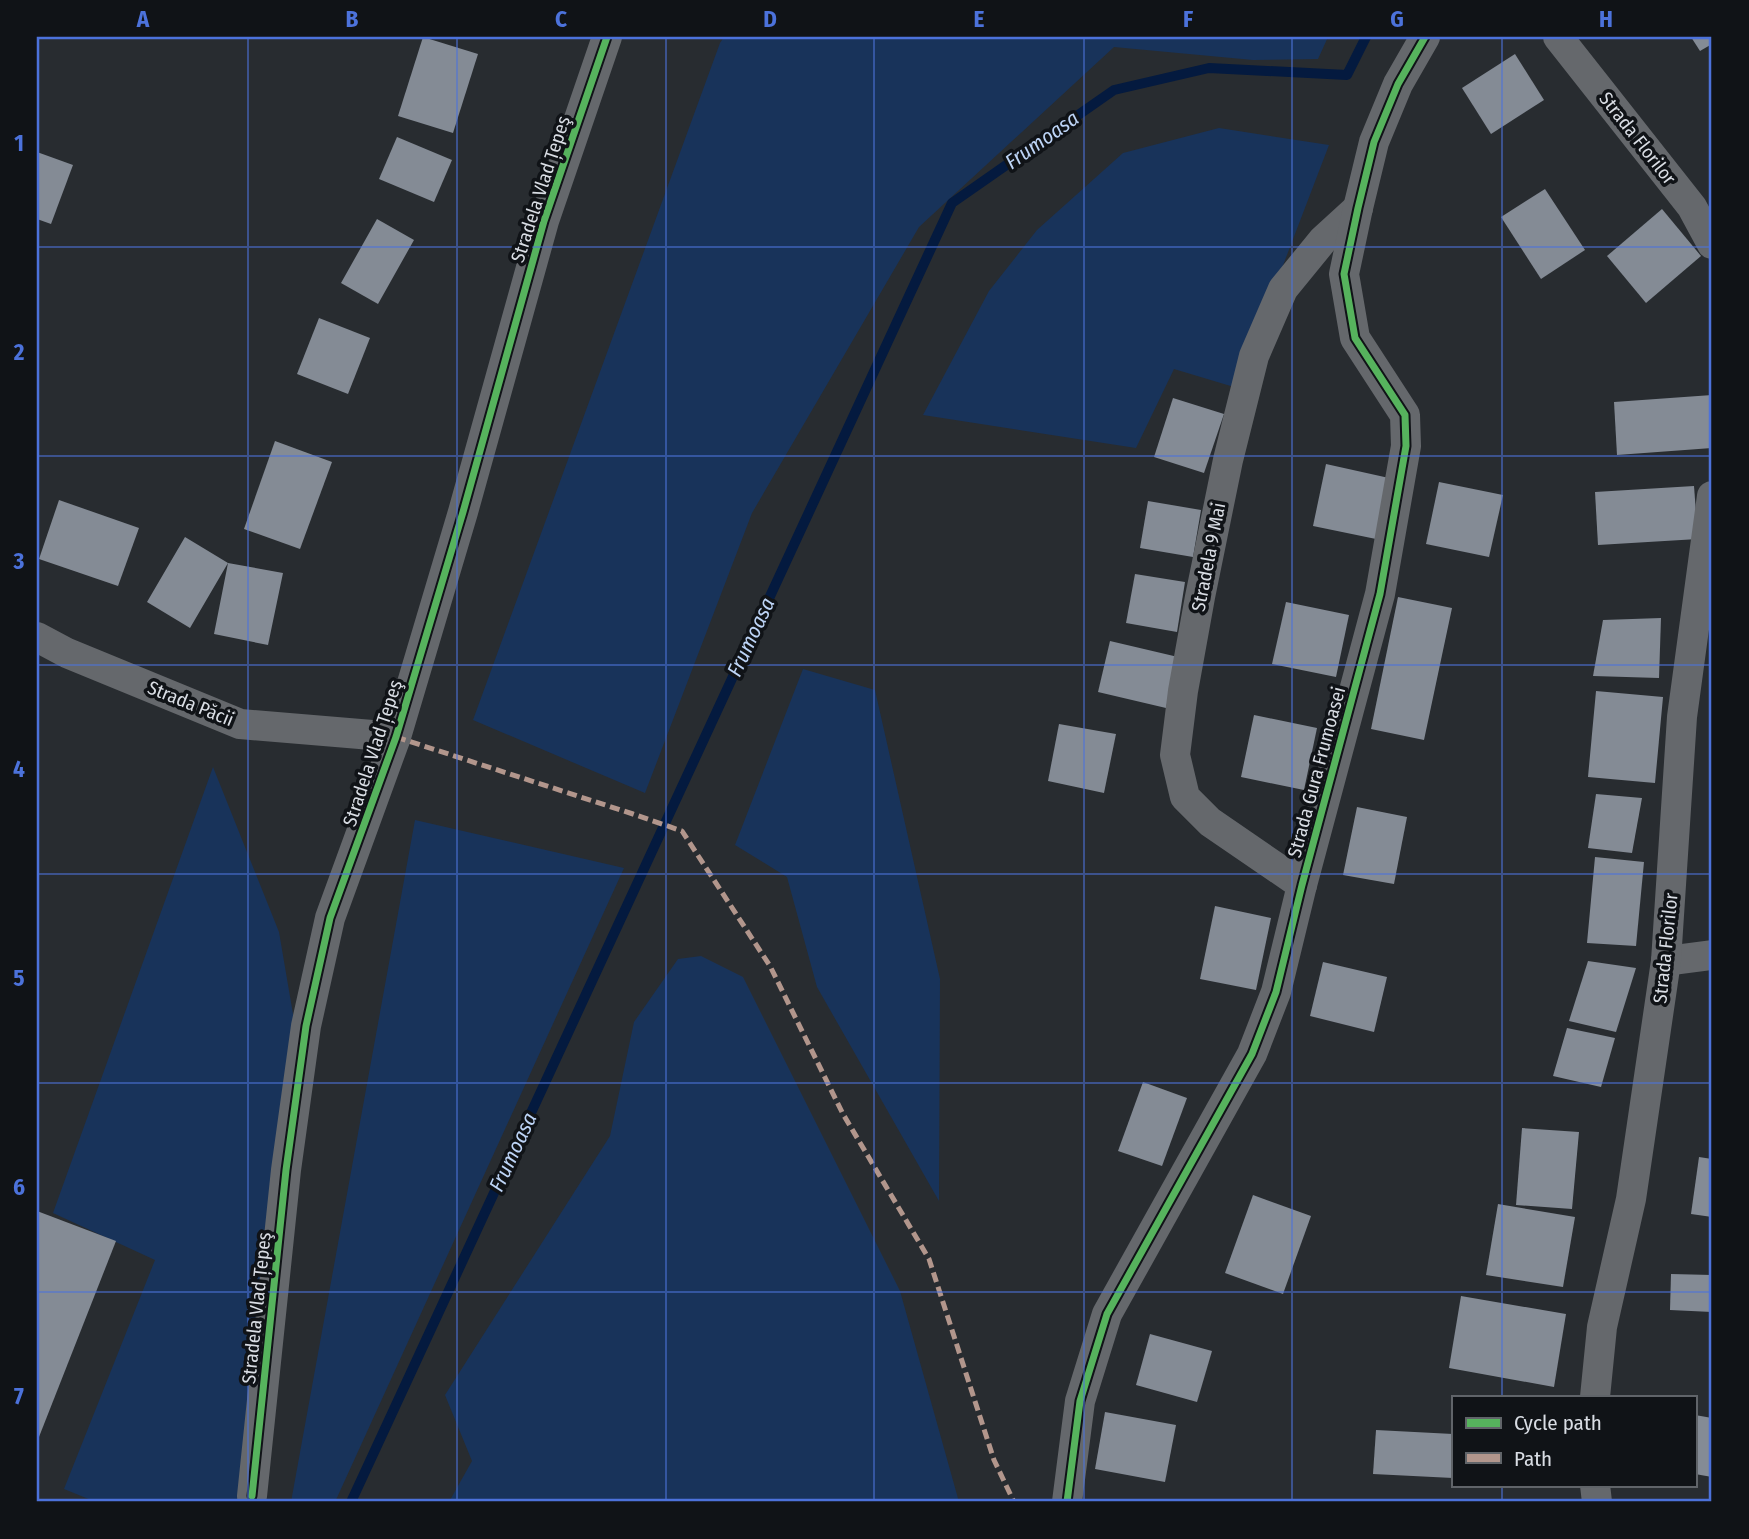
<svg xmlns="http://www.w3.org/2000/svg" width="1749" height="1539" viewBox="0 0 1749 1539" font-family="'Fira Sans Condensed',sans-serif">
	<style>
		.green { fill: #18335a }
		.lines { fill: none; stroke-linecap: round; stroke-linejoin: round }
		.stream { stroke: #041a3f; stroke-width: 10 }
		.building { fill: #848b95 }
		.minor { stroke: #65686c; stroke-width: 30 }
		.quiet { stroke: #b2968c; stroke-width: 5; stroke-dasharray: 10 5; stroke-linecap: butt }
		.cycleway-casing { stroke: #101317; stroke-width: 11 }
		.cycleway { stroke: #56b35d; stroke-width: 7 }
		.grid { fill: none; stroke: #4c72db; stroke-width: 2; stroke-opacity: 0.55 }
		.labels { text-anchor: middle; stroke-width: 7; stroke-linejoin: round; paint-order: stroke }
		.street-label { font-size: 19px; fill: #d9dde4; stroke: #101317 }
		.water-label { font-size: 21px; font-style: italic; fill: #bdd4f6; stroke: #101317 }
		.neatline { fill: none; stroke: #4c72db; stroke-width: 2.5 }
		.grid-label { font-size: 23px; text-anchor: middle; font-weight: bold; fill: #4c72db }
	</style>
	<rect width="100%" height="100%" fill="#282c30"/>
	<g class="green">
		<polygon points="724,37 1328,37 1318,59 1253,60 1114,47 919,227 752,513 645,793 473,720 720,43"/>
		<polygon points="1219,128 1329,145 1256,336 1234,387 1174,369 1136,448 923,415 989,291 1037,230 1123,153"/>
		<polygon points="803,669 875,690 940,979 939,1201 817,987 787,877 735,845"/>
		<polygon points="213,767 279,932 294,1020 242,1502 96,1502 64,1489 155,1260 53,1213"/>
		<polygon points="415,820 624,868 335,1502 291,1502"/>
		<polygon points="701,956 743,977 900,1291 959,1502 449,1502 472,1461 445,1395 610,1136 634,1022 678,959"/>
	</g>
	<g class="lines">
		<polyline class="stream" points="351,1502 952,203 1114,90 1209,68 1347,75 1366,37"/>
	</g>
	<g class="building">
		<polygon points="423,37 478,54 453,133 398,116"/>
		<polygon points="1691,37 1712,37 1712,44 1700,51"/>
		<polygon points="1515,54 1544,100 1491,134 1462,88"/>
		<polygon points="397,137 452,160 434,202 379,179"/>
		<polygon points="37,152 73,165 51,224 37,219"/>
		<polygon points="1545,189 1585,250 1541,279 1501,217"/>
		<polygon points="1662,209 1701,256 1646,303 1607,256"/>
		<polygon points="377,219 414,240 378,304 341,283"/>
		<polygon points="319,318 370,338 348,394 297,374"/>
		<polygon points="1712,395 1712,448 1617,455 1614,402"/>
		<polygon points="1173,398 1224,414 1204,473 1154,457"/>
		<polygon points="275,441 332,462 300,549 244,529"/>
		<polygon points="1326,464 1389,478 1376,539 1313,526"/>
		<polygon points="1439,482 1503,495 1489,557 1426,544"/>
		<polygon points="1694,486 1698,539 1598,545 1595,492"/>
		<polygon points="59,500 139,528 118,586 39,559"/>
		<polygon points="1148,501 1201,510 1193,557 1140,548"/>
		<polygon points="185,537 228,563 283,573 268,645 214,634 228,563 190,628 147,602"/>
		<polygon points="1135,574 1185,582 1177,632 1126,623"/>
		<polygon points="1398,597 1452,608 1424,740 1371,729"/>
		<polygon points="1286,602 1349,615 1336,677 1272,664"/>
		<polygon points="1661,618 1659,678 1593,676 1603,620"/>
		<polygon points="1110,641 1178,657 1166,708 1098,692"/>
		<polygon points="1596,691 1663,697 1655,783 1588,777"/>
		<polygon points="1254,715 1317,728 1304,790 1241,777"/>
		<polygon points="1059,724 1116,734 1104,793 1048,781"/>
		<polygon points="1596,794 1642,798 1632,853 1588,848"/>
		<polygon points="1357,807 1407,817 1394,884 1343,875"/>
		<polygon points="1595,857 1644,862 1636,946 1587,943"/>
		<polygon points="1215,906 1271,918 1256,990 1200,979"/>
		<polygon points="1588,961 1636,968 1616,1032 1569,1021"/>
		<polygon points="1323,962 1387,977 1374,1032 1310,1016"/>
		<polygon points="1567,1028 1615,1038 1601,1087 1553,1076"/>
		<polygon points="1143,1082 1187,1098 1162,1166 1118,1151"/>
		<polygon points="1522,1128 1579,1132 1572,1209 1516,1205"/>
		<polygon points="1699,1157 1712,1159 1712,1217 1691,1214"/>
		<polygon points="1253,1195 1311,1216 1283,1294 1225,1273"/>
		<polygon points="1498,1204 1575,1217 1563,1287 1486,1275"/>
		<polygon points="37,1211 116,1241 37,1442"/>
		<polygon points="1671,1274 1712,1275 1712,1312 1670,1310"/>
		<polygon points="1461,1296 1566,1314 1554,1387 1449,1368"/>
		<polygon points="1150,1334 1212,1351 1197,1402 1136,1385"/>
		<polygon points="1105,1412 1176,1425 1165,1482 1095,1469"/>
		<polygon points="1695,1415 1712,1418 1712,1477 1695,1474"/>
		<polygon points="1376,1430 1453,1434 1453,1478 1373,1474"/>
	</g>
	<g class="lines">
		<g class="minor">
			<polyline points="1558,37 1692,207 1712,244"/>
			<polyline points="37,637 67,653 240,724 396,737"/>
			<polyline points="1302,885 1210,822 1185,797 1175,755 1183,691 1200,597 1228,460 1254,356 1283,289 1323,240 1358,208"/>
			<polyline points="1666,961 1712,955"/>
			<polyline points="1595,1397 1602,1327 1631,1199 1666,961 1682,717 1712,496"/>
			<polyline points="1595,1485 1597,1502"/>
			<polyline points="252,1496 286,1170 306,1026 330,918 396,737 463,512 544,221 607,37"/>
			<polyline points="1067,1502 1080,1401 1107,1314 1252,1054 1276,992 1302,885 1380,594 1406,446 1405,415 1355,338 1344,274 1358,208 1374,142 1398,84 1425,37"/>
		</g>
		<polyline class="quiet" points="396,737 633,814 682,831 770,966 843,1114 929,1259 994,1460 1014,1502"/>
		<g class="cycleway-casing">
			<g id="cycleway">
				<polyline points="252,1496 286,1170 306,1026 330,918 396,737 463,512 544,221 607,37"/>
				<polyline points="1067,1502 1080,1401 1107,1314 1252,1054 1276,992 1302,885 1380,594 1406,446 1405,415 1355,338 1344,274 1358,208 1374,142 1398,84 1425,37"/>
			</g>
		</g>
		<use href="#cycleway" class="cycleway"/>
	</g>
	<path class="grid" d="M248 37V1502M457 37V1502M666 37V1502M874 37V1502M1084 37V1502M1292 37V1502M1502 37V1397M37 247H1712M37 456H1712M37 665H1712M37 874H1712M37 1083H1712M37 1292H1712M1502 1485V1502"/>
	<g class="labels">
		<g class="street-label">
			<text transform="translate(1638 138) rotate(52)" y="7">Strada Florilor</text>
			<text transform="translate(540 189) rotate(-72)" y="7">Stradela Vlad Țepeş</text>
			<text transform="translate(1208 557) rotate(-79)" y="7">Stradela 9 Mai</text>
			<text transform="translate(191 703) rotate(22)" y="7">Strada Păcii</text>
			<text transform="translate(372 753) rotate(-72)" y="7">Stradela Vlad Țepeş</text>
			<text transform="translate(1316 772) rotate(-75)" y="7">Strada Gura Frumoasei</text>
			<text transform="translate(1665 948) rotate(-84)" y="7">Strada Florilor</text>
			<text transform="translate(256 1308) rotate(-84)" y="7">Stradela Vlad Țepeş</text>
		</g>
		<g class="water-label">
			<text transform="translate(1042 140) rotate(-35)" y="7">Frumoasa</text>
			<text transform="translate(751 637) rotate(-65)" y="7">Frumoasa</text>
			<text transform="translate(513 1152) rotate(-65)" y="7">Frumoasa</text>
		</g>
	</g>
	<rect width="1749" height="1539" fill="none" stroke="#101317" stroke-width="77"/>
	<rect x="1452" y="1396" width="245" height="91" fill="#101317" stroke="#606469" stroke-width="2"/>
	<rect x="1466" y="1418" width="35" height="10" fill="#56b35d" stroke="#606469" stroke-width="2"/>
	<text x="1514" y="1430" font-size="21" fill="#d9dde4">Cycle path</text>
	<rect x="1466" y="1453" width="35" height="10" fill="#b2968c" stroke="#606469" stroke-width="2"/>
	<text x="1514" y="1466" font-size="21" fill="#d9dde4">Path</text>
	<rect x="38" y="38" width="1672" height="1462" class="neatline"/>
	<g class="grid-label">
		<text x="143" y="27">A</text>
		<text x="352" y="27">B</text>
		<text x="561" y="27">C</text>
		<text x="770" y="27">D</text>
		<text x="979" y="27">E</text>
		<text x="1188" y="27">F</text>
		<text x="1397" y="27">G</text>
		<text x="1606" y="27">H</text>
		<text x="19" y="151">1</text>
		<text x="19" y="360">2</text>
		<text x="19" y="569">3</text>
		<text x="19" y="777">4</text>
		<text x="19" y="986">5</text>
		<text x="19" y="1195">6</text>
		<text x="19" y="1404">7</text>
	</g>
</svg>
